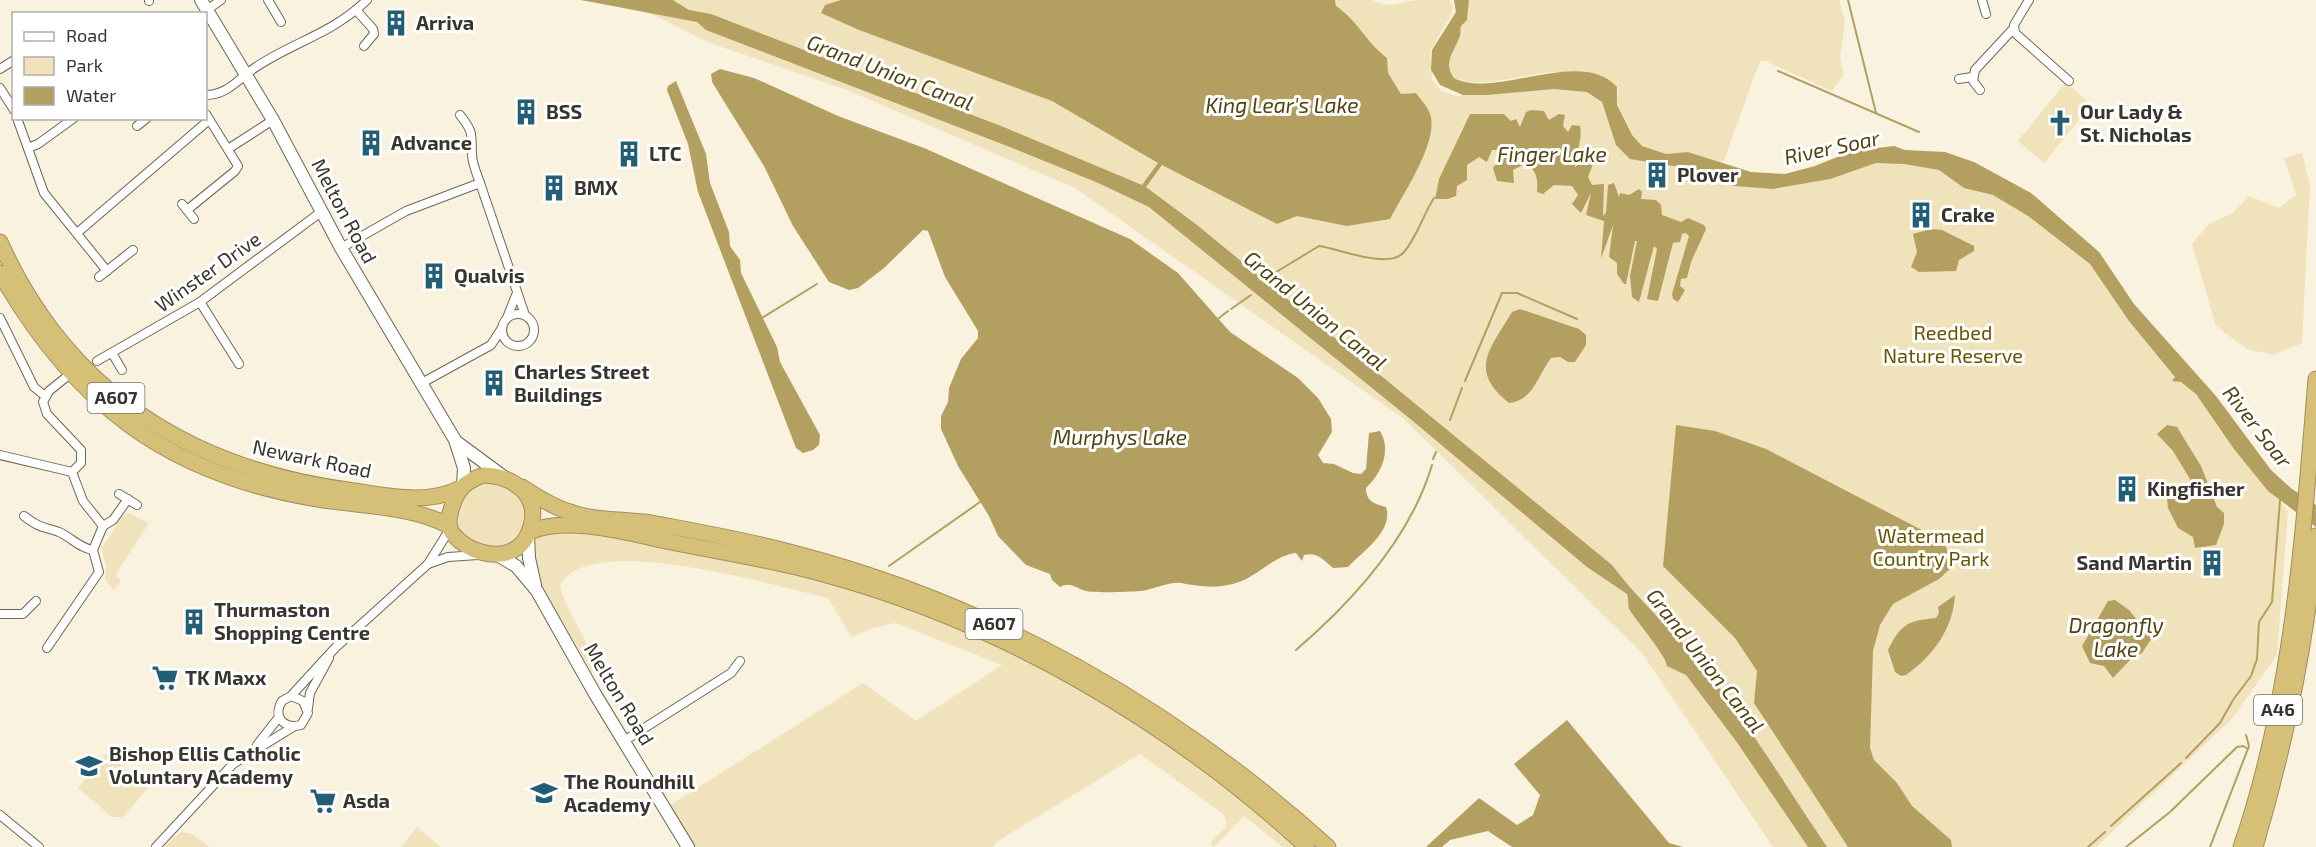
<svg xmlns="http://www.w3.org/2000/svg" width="2316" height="847" viewBox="0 0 2316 847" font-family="'Exo 2',sans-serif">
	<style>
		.green { fill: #f0e3bb }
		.water { fill: #b39f60 }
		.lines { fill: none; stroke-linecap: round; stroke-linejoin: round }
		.stream { stroke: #b39f60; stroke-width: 2 }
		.street-casing { stroke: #6c6755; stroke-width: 10 }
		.secondary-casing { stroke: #6c6755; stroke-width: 14 }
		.highway-casing { stroke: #9e8f5e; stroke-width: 17 }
		.street { stroke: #fff; stroke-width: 8 }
		.secondary { stroke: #fff; stroke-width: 12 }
		.highway { stroke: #d6c078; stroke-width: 15 }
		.labels { text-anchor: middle; stroke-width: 6; stroke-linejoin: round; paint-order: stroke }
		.shield { fill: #fff; stroke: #73726c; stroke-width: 1.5 }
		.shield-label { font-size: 18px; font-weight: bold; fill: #37352d }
		.poi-label { font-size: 20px; font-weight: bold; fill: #37352d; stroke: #fff; text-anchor: start }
		.street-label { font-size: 20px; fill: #37352d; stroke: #fff }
		.park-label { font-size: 20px; fill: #695400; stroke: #fff }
		.water-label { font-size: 21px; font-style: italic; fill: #524411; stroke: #fff }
	</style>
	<rect width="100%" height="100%" fill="#f9f2de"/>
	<g class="green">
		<path d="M623 0H1372C1391 10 1401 1 1419 0 1429 0 1439 0 1449 0L1453 5 1450 17 1430 51 1432 80 1441 91 1456 96 1538 86 1594 89 1602 96 1627 154 1747 187 1871 157 1939 170 1993 195 2028 216 2090 264 2182 382 2196 394 2254 471 2288 511 2277 655 2231 720 2096 847H1773L1642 653 1404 419 1075 188 847 90 710 43Z"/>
		<path d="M1469 0H1839L1845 21 1840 59 1844 74 1832 91 1765 61H1760L1724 160 1720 162 1688 152 1666 154 1642 146 1632 135 1621 116 1617 101 1619 91 1601 75 1575 72H1550L1490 82H1469L1454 78C1442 62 1455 51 1460 36 1461 33 1460 29 1461 26L1467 20Z"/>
		<polygon points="2066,82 2091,105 2044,163 2018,141"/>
		<polygon points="2302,153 2310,185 2302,343 2273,355 2247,349 2216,326 2192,244 2209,224 2231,214 2249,196 2279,208 2296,195 2284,158"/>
		<path d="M471 479 522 487 533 520 758 559 970 628 1134 715 1300 847H1283L1244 816 1214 847 1210 842 1226 827V819L1222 813 1140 754 998 841 993 847H691L669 806 863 683 916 721 1002 665 896 623 873 628 851 637 828 598C779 587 585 529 560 586 566 614 596 646 592 672L543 588 537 591 527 548 465 544 450 515Z"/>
		<path d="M129 513 149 523 118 570 116 576 121 580 114 590 105 580 106 565 101 547C112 538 116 518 129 513Z"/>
		<polygon points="107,753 148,788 123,817 112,817 78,788"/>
		<polygon points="417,827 441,847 401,847"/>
		<polygon points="181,832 192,834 210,847 164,847"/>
	</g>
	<g class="water">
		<path d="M581 0H673L689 10 711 14 1006 128 1142 185 1158 163 1052 101 859 30 821 13 825 5 841 0H1335L1336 6C1359 22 1365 41 1387 58L1388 73 1401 94 1416 93C1421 100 1429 108 1431 117 1436 146 1404 192 1390 219L1347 226 1297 216 1277 224 1162 165 1146 187 1197 225 1612 565C1638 600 1671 628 1698 661 1746 719 1785 785 1827 847H1808L1736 741 1686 675 1667 666C1667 657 1638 623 1631 612 1627 607 1629 600 1627 594L1587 567 1414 422 1149 207 1096 182 1015 149 706 30 697 22Z"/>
		<path d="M1454 0H1469L1467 20 1461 26C1460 29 1461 33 1460 36 1455 51 1442 62 1454 78 1496 100 1581 46 1617 87V105L1632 135 1642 146 1666 154 1688 152 1751 172 1785 174 1815 166 1852 151 1894 146 1905 150 1945 152 1974 162 2031 193 2099 252 2134 304 2216 396 2271 470 2292 489 2316 505V527L2268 491 2234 449 2196 394 2181 382 2172 381 2175 377 2129 321 2090 264 2028 216 1993 195 1964 188 1939 170 1904 164 1876 163 1830 179 1773 189 1735 186 1685 168 1630 159 1616 145 1602 102 1587 92 1554 89 1487 95H1463L1440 85 1431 70 1432 50 1456 12Z"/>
		<path d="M720 69 754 78 838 116 924 148 1130 239 1178 273 1230 332 1298 378 1318 398 1331 419 1332 432 1318 455 1323 463 1334 464 1353 473 1361 474 1366 469 1369 433 1380 431C1392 451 1381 474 1366 488 1366 501 1374 504 1386 507 1394 531 1363 551 1348 567L1333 568C1323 560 1318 552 1304 555L1302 561 1296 553C1275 555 1259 575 1239 582 1219 589 1201 587 1181 583 1169 581 1153 590 1140 591 1131 592 1093 593 1086 591 1076 588 1070 581 1060 587L1052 580 1050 574 1026 565 998 536 989 516 958 466 941 429V416L948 402 949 388 961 359 978 338V331L945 277 928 231 923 230 884 268 858 288 849 290 829 282 793 226 764 166 712 82 711 74Z"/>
		<polygon points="676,81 706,154 710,183 729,232 730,246 740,260 741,273 777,347 780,362 820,435 819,445 813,450 803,453 796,448 698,192 688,144 667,90 668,86"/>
		<path d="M1531 110 1544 111 1549 120 1559 114 1565 115 1563 126 1568 132 1572 125 1580 126C1583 137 1576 154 1575 167 1581 165 1579 150 1593 154L1595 158 1588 177 1592 185 1604 184 1603 216 1606 212 1608 185 1614 183 1619 197 1620 193 1629 195 1639 189 1642 192 1641 199 1656 200 1661 205 1662 215 1681 222 1688 218 1704 225 1706 229 1691 262 1687 278 1681 279 1680 286 1685 290 1678 302 1673 299 1672 294 1689 236 1686 233 1682 234 1680 242 1673 243 1658 301 1647 299 1657 249 1654 246 1639 302 1632 297 1630 276 1637 241H1635L1626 284H1624L1617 274V263L1609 257 1613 225 1601 259 1604 221 1586 215 1591 193 1581 213 1572 204 1578 195 1572 186 1554 185 1543 194 1537 192C1538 179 1537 170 1525 164L1513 170 1514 183 1497 181 1493 168 1500 159 1502 150H1492L1487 162 1479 157 1467 165V180L1457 186 1456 196 1448 199H1435L1439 179 1470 114H1504L1511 121 1516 119 1520 127 1526 112Z"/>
		<polygon points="1931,229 1942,230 1974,246 1974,251 1959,260 1956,271 1919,272 1911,267 1917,252 1913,234"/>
		<path d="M1520 309 1579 329 1586 335V345L1575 362H1568L1560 357 1551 358C1538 375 1533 401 1509 403 1467 370 1491 348 1512 312Z"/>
		<polygon points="1676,425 1715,431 1766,449 1943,541 1954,565 1939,579 1893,604 1880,625 1873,651 1870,748 1874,760 1897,783 1912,806 1951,840 1952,847 1848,847 1754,703 1757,671 1735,638 1663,566"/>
		<polygon points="2167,425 2177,427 2201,466 2217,507 2224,513 2224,524 2216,545 2195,548 2193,537 2178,528 2168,508 2167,498 2180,485 2186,487 2190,479 2173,451 2157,434"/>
		<path d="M1955 595C1953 629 1933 656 1906 675L1901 676 1895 672 1888 650C1901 624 1907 621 1936 618L1939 613 1938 607Z"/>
		<polygon points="2115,600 2129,610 2142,626 2158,629 2142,653 2130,660 2113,678 2104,666 2090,663 2082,646 2108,601"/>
		<polygon points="1567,720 1669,843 1683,847 1512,847 1488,831 1450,840 1442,847 1426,847 1479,798 1517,825 1533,815 1540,795 1514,764"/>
	</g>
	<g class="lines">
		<g class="stream">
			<polyline points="1848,0 1876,113"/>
			<polyline points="1778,71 1919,132"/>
			<path d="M1273 274 1319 246C1340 249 1389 270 1404 252 1417 237 1423 215 1434 198"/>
			<polyline points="1231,309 1251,295"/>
			<polyline points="762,318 817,284"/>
			<polyline points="1219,318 1228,311"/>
			<polyline points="1465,381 1502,293 1517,293 1577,319"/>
			<polyline points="1450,420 1462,388"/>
			<polyline points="1433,459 1436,452"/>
			<polyline points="889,566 980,502"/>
			<path d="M1296 650C1353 601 1410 539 1432 465"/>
			<polyline points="2186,758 2220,723 2233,700 2251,676 2257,659 2259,622 2272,602 2280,500"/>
			<polyline points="2111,826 2181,763"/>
			<polyline points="2088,847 2105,832"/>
			<polyline points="2126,847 2170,812 2237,747 2243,746 2248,749"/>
			<polyline points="2210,847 2249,746 2246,735"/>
		</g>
		<g class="street-casing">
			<g id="street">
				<polyline points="149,0 149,1"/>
				<polyline points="268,0 281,22"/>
				<polyline points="1982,0 1986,14"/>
				<polyline points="2029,0 2014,25 2015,33 2069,81"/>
				<polyline points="207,10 221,0"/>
				<polyline points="356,10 373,29 374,34 364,46"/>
				<polyline points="0,69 14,60"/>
				<polyline points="1959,79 1972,77"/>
				<polyline points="0,88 14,110"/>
				<polyline points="1980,90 1973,81 1975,70 2013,29"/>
				<path d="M206 95C228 95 239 78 256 67 295 41 332 34 367 0"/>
				<path d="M460 115C474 133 471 133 472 154 472 164 477 174 480 183"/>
				<polyline points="17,118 44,193 107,271"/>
				<polyline points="137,126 147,118"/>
				<polyline points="28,148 38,144 74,118"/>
				<polyline points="228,149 273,120"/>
				<polyline points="182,204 194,219"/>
				<polyline points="187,210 235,171 238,166 206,114"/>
				<polyline points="77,233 209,120"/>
				<polyline points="341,248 406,211 480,183 525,315"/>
				<polyline points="99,277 133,250"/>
				<polyline points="200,302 239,364"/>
				<circle cx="518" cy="330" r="16"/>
				<polyline points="0,318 34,387 45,396"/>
				<polyline points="507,318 516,295"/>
				<polyline points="112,353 122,370"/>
				<polyline points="97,361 200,302 321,212"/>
				<polyline points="70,374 49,391 43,402 47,414 81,450 81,463 72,472"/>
				<polyline points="420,384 491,345 502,328"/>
				<polyline points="0,455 72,472"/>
				<polyline points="119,494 137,505"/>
				<path d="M24 516C41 529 42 526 59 532 71 537 79 548 93 550"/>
				<polyline points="103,526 113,520 128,499"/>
				<polyline points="428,564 448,557 478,555"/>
				<polyline points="0,614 23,614 36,601"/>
				<polyline points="47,648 99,572 93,550 103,526 83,501 72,472"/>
				<path d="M291 696 303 701 308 713 301 725C285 729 272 718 282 701L291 696 335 648 428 564 450 529"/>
				<polyline points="308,708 310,693 329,658"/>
				<polyline points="624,741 731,673 740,661"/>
				<polyline points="257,745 279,717"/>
				<polyline points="0,815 39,847"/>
				<polyline points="156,847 233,764 293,727"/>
			</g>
		</g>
		<g class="secondary-casing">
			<g id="secondary">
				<polyline points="201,0 273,120 341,248 455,440 464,468 463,485"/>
				<polyline points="458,443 504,477"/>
				<polyline points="528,536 529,558 535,585"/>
				<polyline points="499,556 516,566 537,591 595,694 688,847"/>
			</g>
		</g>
		<g class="highway-casing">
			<g id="highway">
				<path d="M0 242C68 394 192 470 354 491 389 496 428 505 461 488"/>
				<path d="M0 273C73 401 165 473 312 498 354 506 413 505 449 526"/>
				<path d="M484 475C512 476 540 494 531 526 522 561 485 560 461 542 457 538 451 534 450 528 447 520 451 509 454 501 460 486 469 480 484 475Z"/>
				<path d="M522 487C537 497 553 507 570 512 595 521 625 519 651 523 699 532 746 540 793 553 994 605 1174 708 1328 847"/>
				<path d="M530 532C567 514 636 535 676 543 726 553 778 561 827 575 1003 623 1173 723 1307 847"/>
				<path d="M2241 847C2293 697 2303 536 2316 379"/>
				<path d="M2255 847C2285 745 2307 643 2316 536"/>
			</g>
		</g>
		<use href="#street" class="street"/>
		<use href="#secondary" class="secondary"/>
		<use href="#highway" class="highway"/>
	</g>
	<defs>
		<g id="building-bare" transform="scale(2.07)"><path d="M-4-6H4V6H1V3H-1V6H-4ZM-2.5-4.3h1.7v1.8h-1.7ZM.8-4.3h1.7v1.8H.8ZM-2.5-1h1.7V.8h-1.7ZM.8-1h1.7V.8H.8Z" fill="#225e76" stroke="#fff" stroke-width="2.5" paint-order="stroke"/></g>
		<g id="church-bare" transform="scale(2.07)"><path d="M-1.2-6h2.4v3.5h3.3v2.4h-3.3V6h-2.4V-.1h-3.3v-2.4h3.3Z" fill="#225e76" stroke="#fff" stroke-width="2.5" paint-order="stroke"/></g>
		<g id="supermarket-bare" transform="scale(2.07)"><path d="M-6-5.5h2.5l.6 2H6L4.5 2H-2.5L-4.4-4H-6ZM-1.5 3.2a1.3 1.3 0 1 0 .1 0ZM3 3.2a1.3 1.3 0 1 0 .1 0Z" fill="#225e76" stroke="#fff" stroke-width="2.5" paint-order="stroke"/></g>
		<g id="school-bare" transform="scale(2.07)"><path d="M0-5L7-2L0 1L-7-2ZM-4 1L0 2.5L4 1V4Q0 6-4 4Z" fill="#225e76" stroke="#fff" stroke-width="2.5" paint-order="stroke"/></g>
	</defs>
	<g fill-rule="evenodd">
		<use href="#building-bare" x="396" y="23"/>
		<use href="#building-bare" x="526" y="112"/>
		<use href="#church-bare" x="2060" y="123"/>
		<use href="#building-bare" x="371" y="143"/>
		<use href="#building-bare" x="629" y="154"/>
		<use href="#building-bare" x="1657" y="175"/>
		<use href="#building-bare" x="554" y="188"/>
		<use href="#building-bare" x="1921" y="215"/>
		<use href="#building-bare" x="434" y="276"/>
		<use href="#building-bare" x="494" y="383"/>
		<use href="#building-bare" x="2127" y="489"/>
		<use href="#building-bare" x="2212" y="563"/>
		<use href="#building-bare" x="194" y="622"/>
		<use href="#supermarket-bare" x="165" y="678"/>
		<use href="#school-bare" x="89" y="766"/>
		<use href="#school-bare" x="544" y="793"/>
		<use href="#supermarket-bare" x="323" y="801"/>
	</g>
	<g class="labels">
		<g class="shield">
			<rect x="87.5" y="383" width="57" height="30" rx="4.5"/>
			<rect x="965.5" y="609" width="57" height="30" rx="4.5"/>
			<rect x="2254" y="695" width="48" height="30" rx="4.5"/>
		</g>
		<g class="shield-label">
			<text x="116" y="404">A607</text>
			<text x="994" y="630">A607</text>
			<text x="2278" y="716">A46</text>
		</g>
		<g class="poi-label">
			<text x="416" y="30">Arriva</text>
			<text x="546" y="119">BSS</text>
			<text x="2080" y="119">Our Lady &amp;<tspan x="2080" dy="23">St. Nicholas</tspan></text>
			<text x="391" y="150">Advance</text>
			<text x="649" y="161">LTC</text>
			<text x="1677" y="182">Plover</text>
			<text x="574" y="195">BMX</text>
			<text x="1941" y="222">Crake</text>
			<text x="454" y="283">Qualvis</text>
			<text x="514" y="379">Charles Street<tspan x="514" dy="23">Buildings</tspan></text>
			<text x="2147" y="496">Kingfisher</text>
			<text x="2192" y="570" text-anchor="end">Sand Martin</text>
			<text x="214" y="617">Thurmaston<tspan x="214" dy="23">Shopping Centre</tspan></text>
			<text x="185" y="685">TK Maxx</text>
			<text x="109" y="761">Bishop Ellis Catholic<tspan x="109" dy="23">Voluntary Academy</tspan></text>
			<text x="564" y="789">The Roundhill<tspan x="564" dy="23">Academy</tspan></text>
			<text x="343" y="808">Asda</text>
		</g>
		<g class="street-label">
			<text transform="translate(344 211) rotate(62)" y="7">Melton Road</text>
			<text transform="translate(208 272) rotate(-35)" y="7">Winster Drive</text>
			<text transform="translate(312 459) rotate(12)" y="7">Newark Road</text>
			<text transform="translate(619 694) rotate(59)" y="7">Melton Road</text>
		</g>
		<g class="park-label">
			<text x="1953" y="340">Reedbed<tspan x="1953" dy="23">Nature Reserve</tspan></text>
			<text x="1931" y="543">Watermead<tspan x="1931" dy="23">Country Park</tspan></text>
		</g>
		<g class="water-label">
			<text transform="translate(890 73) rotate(21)" y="7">Grand Union Canal</text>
			<text x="1282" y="113">King Lear's Lake</text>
			<text transform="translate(1832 148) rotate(-12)" y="7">River Soar</text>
			<text x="1552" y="162">Finger Lake</text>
			<text transform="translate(1315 311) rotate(39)" y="7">Grand Union Canal</text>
			<text transform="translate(2257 427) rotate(52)" y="7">River Soar</text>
			<text x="1120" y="445">Murphys Lake</text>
			<text x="2116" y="633">Dragonfly<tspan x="2116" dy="24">Lake</tspan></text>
			<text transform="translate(1705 661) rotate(52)" y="7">Grand Union Canal</text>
		</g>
	</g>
	<rect x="12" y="12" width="195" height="108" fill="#ffffff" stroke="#afaeab" stroke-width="1.5"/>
	<rect x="24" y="32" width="30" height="9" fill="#ffffff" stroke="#afaeab" stroke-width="1.5"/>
	<text x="66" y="42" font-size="18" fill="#37352d">Road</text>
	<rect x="24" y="57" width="30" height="18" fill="#f0e3bb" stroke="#afaeab" stroke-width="1.5"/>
	<text x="66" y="72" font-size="18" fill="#37352d">Park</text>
	<rect x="24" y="87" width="30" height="18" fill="#b39f60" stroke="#afaeab" stroke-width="1.5"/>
	<text x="66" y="102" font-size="18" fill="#37352d">Water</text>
</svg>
